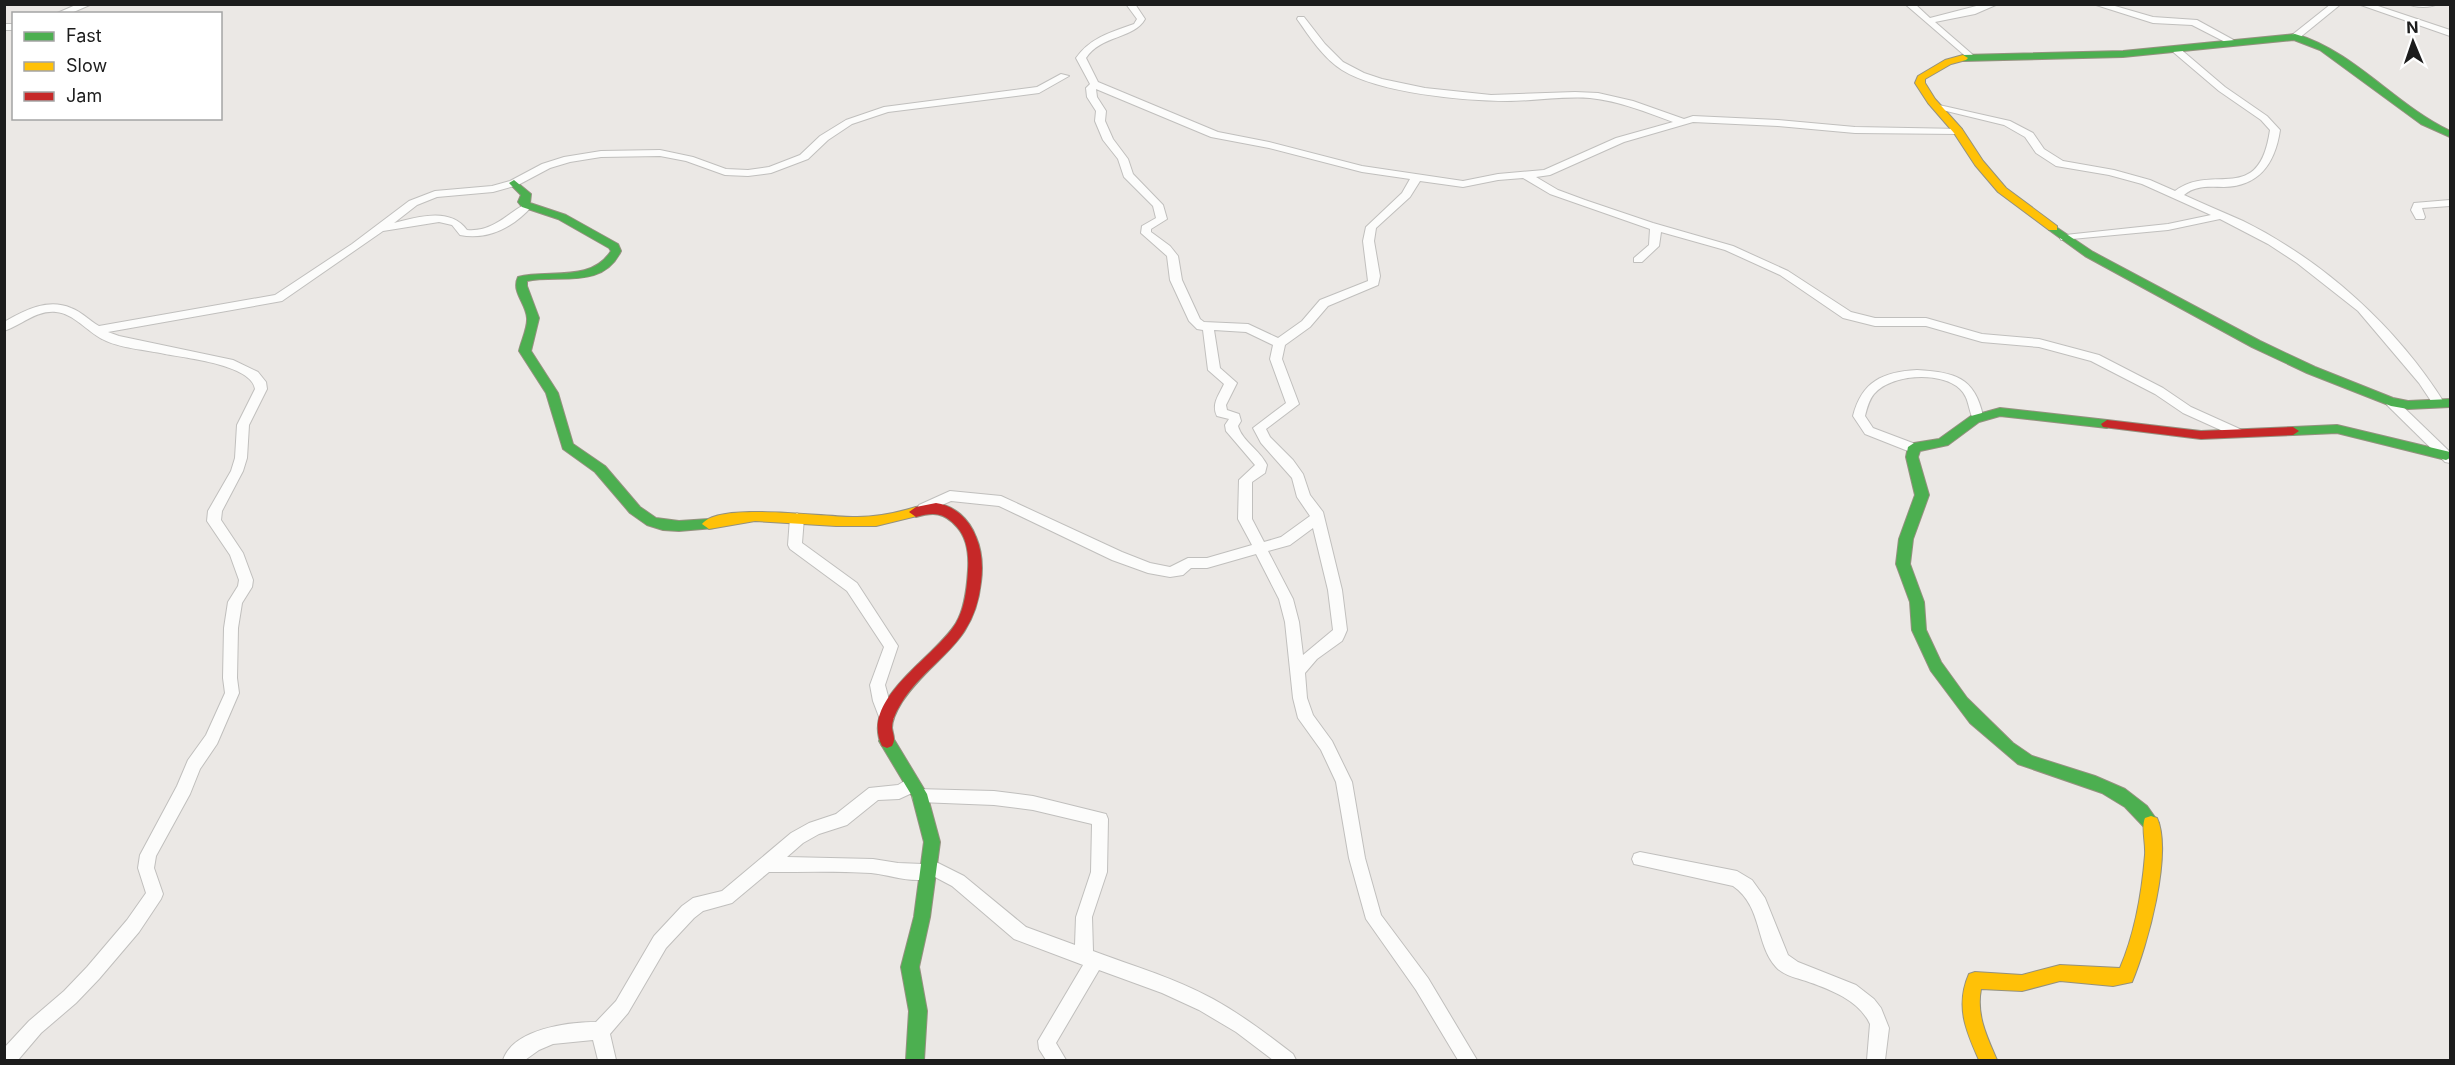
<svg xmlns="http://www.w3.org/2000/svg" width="2455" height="1065" viewBox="0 0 2455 1065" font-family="Inter,sans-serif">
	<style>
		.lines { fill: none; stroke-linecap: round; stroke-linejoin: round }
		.street-casing { stroke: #c0bfbd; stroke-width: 2 }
		.fast-casing { stroke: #94917f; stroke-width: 2 }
		.slow-casing { stroke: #94917f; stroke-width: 2 }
		.jam-casing { stroke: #94917f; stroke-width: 2 }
		.street { fill: #fcfcfb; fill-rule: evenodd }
		.fast { fill: #4caf50; fill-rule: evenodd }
		.slow { fill: #ffc107; fill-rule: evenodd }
		.jam { fill: #c62828; fill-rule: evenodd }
	</style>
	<rect width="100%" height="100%" fill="#ebe8e5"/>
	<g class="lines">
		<g class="street-casing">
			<g id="street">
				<polygon points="78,4 92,4 69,14 55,14"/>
				<path d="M1126 4H1135L1145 19C1134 39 1101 35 1086 58L1098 82 1218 132 1269 142 1362 166 1463 181 1498 174 1544 170 1616 138 1673 122C1646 112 1619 101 1590 98 1562 96 1535 101 1507 101 1464 101 1379 93 1342 70 1323 58 1310 37 1297 19L1298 17H1304L1325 44 1343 62 1364 73 1382 79 1425 88 1491 95 1575 92 1598 93 1633 101 1684 119 1693 116 1778 120 1855 127 1962 129V133L1958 134 1855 133 1778 126 1693 122 1624 142 1550 175 1536 177 1558 190 1585 200 1653 223 1733 246 1788 271 1851 312 1875 318H1926L1982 334 2039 339 2099 355 2163 388 2191 407 2242 430 2244 433 2242 436H2234L2183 413 2155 394 2091 361 2039 347 1982 342 1926 326H1875L1843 318 1780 275 1725 250 1661 232 1659 246 1642 262H1634V258L1649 245 1650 229 1550 194 1523 178 1498 180 1463 187 1420 181 1410 197 1376 228 1374 241 1380 276 1378 285 1328 306 1310 327 1285 345 1282 359 1299 404 1266 429 1270 437 1293 460 1303 474 1310 495 1323 512 1342 590 1347 630 1344 637 1342 641 1317 659 1305 673 1307 698 1313 715 1332 741 1352 782 1365 858 1381 915 1428 978 1477 1060H1458L1416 990 1366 919 1349 858 1336 782 1321 750 1298 718 1293 698 1285 622 1279 599 1256 554 1207 568H1191L1183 575 1170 577 1148 573 1112 560 999 506 951 501 924 513 917 508 919 505 950 491 1001 496 1122 552 1150 563 1170 567 1188 558H1207L1252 545 1238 519 1239 480 1255 465 1226 431 1225 425 1229 419 1217 416C1211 404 1219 395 1224 384L1208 370 1203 330 1197 329 1189 321 1170 280 1167 256 1141 233 1142 226 1156 218 1153 206 1124 177 1118 159 1103 140 1095 121 1096 111 1087 97 1086 88 1090 84 1076 58C1090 38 1111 32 1134 24L1137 19ZM1096 89 1211 137 1269 148 1362 172 1410 179 1402 193 1366 227 1363 241 1368 281 1320 300 1302 321 1278 338 1248 324 1204 322 1200 319 1182 280 1178 256 1170 246 1151 232V229L1167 219 1163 205 1133 174 1128 159 1113 139 1105 121 1106 111 1097 97ZM1214 330 1246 332 1273 345 1270 359 1286 403 1253 428 1261 443 1292 478 1297 497 1310 516 1281 537 1264 542 1252 519V482L1265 473 1267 465C1260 450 1242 441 1238 426L1241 421 1239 414 1227 410 1226 405 1237 383 1220 368ZM1313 528 1328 590 1333 630 1303 655 1299 622 1293 599 1268 551 1290 545Z"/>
				<polygon points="1905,4 1915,4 1930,18 1984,4 1998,4 1975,14 1935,22 1973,55 1973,59 1970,60"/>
				<polygon points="2093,4 2108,4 2153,17 2197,20 2239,43 2231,45 2192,25 2153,23"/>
				<polygon points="2331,4 2341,4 2298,39 2292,39 2292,35"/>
				<polygon points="2358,4 2372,4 2450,30 2450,36"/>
				<path d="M2408 4H2438C2431 8 2415 8 2408 4Z"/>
				<rect x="4" y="24" width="10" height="6"/>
				<path d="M2172 47H2178L2225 87 2267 116 2280 130C2275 164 2259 186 2224 187 2209 187 2196 185 2184 195 2203 204 2223 212 2243 221 2324 261 2397 327 2445 404L2443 407H2435L2419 383 2358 311 2297 263 2268 244 2220 219 2168 230 2061 240 2060 238 2065 235 2168 224 2211 215 2142 184 2109 175 2056 166 2036 153 2025 137 2004 125 1934 108 1939 105 2010 121 2033 133 2044 149 2063 161 2114 170 2150 180 2175 191C2213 162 2259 207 2270 130L2261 120 2219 91 2172 51Z"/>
				<path d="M1061 74 1069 76 1039 93 888 112 852 124 828 140 808 159 771 173 748 176 725 175 686 161 660 156 601 157 570 162 550 168 518 185 493 192 437 197 417 205 394 223C418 217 450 207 467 230 499 233 516 202 531 204L532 206C515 226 488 241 460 235L452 225 439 222 383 231 282 301 108 332 119 336 233 360 258 372 266 382 267 389 249 425 247 458 243 471 222 511 221 520 243 553 253 580 252 587 242 603 238 628 237 678 239 693 217 744 200 769 190 794 156 856 154 868 163 894 161 899 139 932 99 979 76 1003 41 1033 18 1060H4V1048L29 1021 64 991 87 967 127 920 146 893 138 868 140 855 177 786 188 760 206 735 225 693 223 678 224 628 228 602 238 586 239 580 230 555 207 521 208 511 231 471 235 458 237 425 255 389C252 365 186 358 165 354 147 350 118 348 102 339 88 332 73 313 56 312 36 310 22 325 4 331V322C25 310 48 298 71 308 82 312 90 321 99 326L275 295 352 244 409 201 435 191 492 186 510 181 542 164 564 157 601 151 660 150 693 157 726 169 748 170 769 167 800 155 820 136 846 120 884 107 1037 87Z"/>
				<polygon points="2450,200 2450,206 2422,208 2425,217 2424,219 2416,219 2411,210 2414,203"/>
				<path d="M1917 370C1954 372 1975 377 1983 416L1981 419H1973C1968 409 1969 397 1960 389 1941 371 1891 374 1874 394 1869 400 1867 408 1865 416L1873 428 1918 445 1919 448 1918 451H1908L1865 434 1853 416C1862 381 1883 372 1917 370Z"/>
				<polygon points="2391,398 2395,399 2450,452 2450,463 2445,462 2387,405 2385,402"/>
				<polygon points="797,513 804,518 802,543 857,583 898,646 885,685 894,718 891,722 886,724 881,722 873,701 870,685 884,647 847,591 790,549 788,545 790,518"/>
				<path d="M911 777 917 779 919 784 916 789 994 791 1033 796 1106 814 1108 819 1107 872 1092 917 1093 951C1133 966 1175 978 1213 999 1242 1015 1267 1034 1293 1054L1296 1060H1273L1236 1032 1199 1010 1162 993 1099 970 1056 1043 1066 1060H1046L1039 1049 1038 1041 1083 965 1014 939 952 886 935 877C915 885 891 875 871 873 838 871 803 872 769 872L732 903 703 911 694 918 666 948 628 1013 610 1034 616 1060H598L593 1040 553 1044 539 1050 525 1060H503C513 1029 568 1022 596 1022L616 1001 654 936 682 906 693 898 722 891 791 833 809 823 836 814 869 788 898 785ZM912 793 913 800 919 802 994 805 1033 810 1092 824 1091 872 1076 917 1075 945 1026 927 964 876 930 859 924 861 923 864 898 863 873 859 787 857 803 843 819 834 847 825 878 800 899 799Z"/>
				<path d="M1640 852 1737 871 1752 880 1765 898 1788 955 1798 962 1856 985 1874 999 1881 1008 1889 1028 1885 1060H1867L1870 1024C1859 1000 1829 989 1806 981 1796 978 1783 975 1776 967 1755 944 1763 907 1733 886L1634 864 1632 859 1634 854Z"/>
			</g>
		</g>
		<g class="fast-casing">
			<g id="fast">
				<path d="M2295 34C2354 51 2395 105 2450 131V137L2421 124 2320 50 2294 40 2123 57 1963 61 1958 58 1963 55 2123 51Z"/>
				<path d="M514 180 531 194 530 203 566 215 618 244 621 251C602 290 560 274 527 281V286L539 318 531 351 558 393 573 444 605 466 640 507 656 518 679 521 709 519 714 520 716 524 714 528 679 531 663 530 647 525 630 513 595 472 563 449 546 393 519 351C521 341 528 328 527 318 526 303 511 292 518 277 548 269 591 283 611 251L609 248 558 219 522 207 518 202 521 195 509 183Z"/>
				<polygon points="2053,225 2093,252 2260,341 2315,367 2393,398 2408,401 2450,399 2450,407 2408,409 2391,406 2307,373 2252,347 2085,256 2049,230 2049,226"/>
				<polygon points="2000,408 2107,420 2113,424 2107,428 2000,416 1979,422 1948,445 1920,451 1918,457 1929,495 1913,539 1910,564 1924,602 1926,630 1941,662 1967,698 2013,743 2032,756 2095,776 2125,789 2147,806 2159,823 2157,828 2151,830 2145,828 2125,807 2102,793 2018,764 1970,723 1931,671 1912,630 1910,602 1896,564 1899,539 1915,495 1906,457 1908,447 1914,443 1939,439 1971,416"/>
				<polygon points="2337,425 2450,452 2450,458 2446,460 2337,433 2293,435 2287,431 2293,427"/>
				<polygon points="887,734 892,736 927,794 940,842 930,917 919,967 927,1011 924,1060 906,1060 909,1011 901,967 914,917 924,842 912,796 879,741 882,736"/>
			</g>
		</g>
		<g class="slow-casing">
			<g id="slow">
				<polygon points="1963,55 1968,58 1966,60 1951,64 1925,79 1925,83 1935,99 1962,129 1983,161 2006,188 2057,226 2057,230 2049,230 1998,192 1975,165 1954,133 1928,103 1915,83 1918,76 1945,60"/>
				<path d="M916 507 923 512 921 515 876 526H836L755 521 709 529 702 524C718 501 829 518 857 517 877 517 896 513 916 507Z"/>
				<path d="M2151 816 2157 818C2173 853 2147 947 2132 982L2113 986 2060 981 2022 991 1981 989C1976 1015 1987 1037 1997 1060H1979C1966 1031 1955 1006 1969 974L1975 972 2022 975 2060 965 2120 968C2135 933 2142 892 2145 855 2146 843 2141 827 2145 818Z"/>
			</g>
		</g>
		<g class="jam-casing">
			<g id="jam">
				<polygon points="2107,420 2201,431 2293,427 2299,431 2293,435 2201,439 2103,427 2101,424"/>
				<path d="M936 503C955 506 969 519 976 537 982 551 983 567 981 582 974 647 932 656 902 702 897 710 892 719 892 728 893 735 896 739 892 746L887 748 882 746C859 699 935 658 956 623 965 608 967 587 968 570 969 555 967 538 957 527 944 512 933 512 916 517L909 512 916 507Z"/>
			</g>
		</g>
		<use href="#street" class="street"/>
		<use href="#fast" class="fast"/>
		<use href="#slow" class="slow"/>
		<use href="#jam" class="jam"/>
	</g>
	<rect width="2455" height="1065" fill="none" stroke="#1c1c1c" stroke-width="12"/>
	<rect x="12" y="12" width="210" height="108" fill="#ffffff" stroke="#a4a4a4" stroke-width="1.5"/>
	<rect x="24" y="32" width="30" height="9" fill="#4caf50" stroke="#a4a4a4" stroke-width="1.5"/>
	<text x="66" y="42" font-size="18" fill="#1c1c1c">Fast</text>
	<rect x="24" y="62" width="30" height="9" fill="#ffc107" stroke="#a4a4a4" stroke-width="1.5"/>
	<text x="66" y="72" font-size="18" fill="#1c1c1c">Slow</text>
	<rect x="24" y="92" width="30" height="9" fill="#c62828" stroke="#a4a4a4" stroke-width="1.5"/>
	<text x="66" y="102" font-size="18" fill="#1c1c1c">Jam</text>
	<g transform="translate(2413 42) rotate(358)" stroke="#ffffff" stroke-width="4.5" paint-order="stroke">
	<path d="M0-4.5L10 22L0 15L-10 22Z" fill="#1c1c1c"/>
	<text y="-9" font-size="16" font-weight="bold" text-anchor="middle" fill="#1c1c1c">N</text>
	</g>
</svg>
